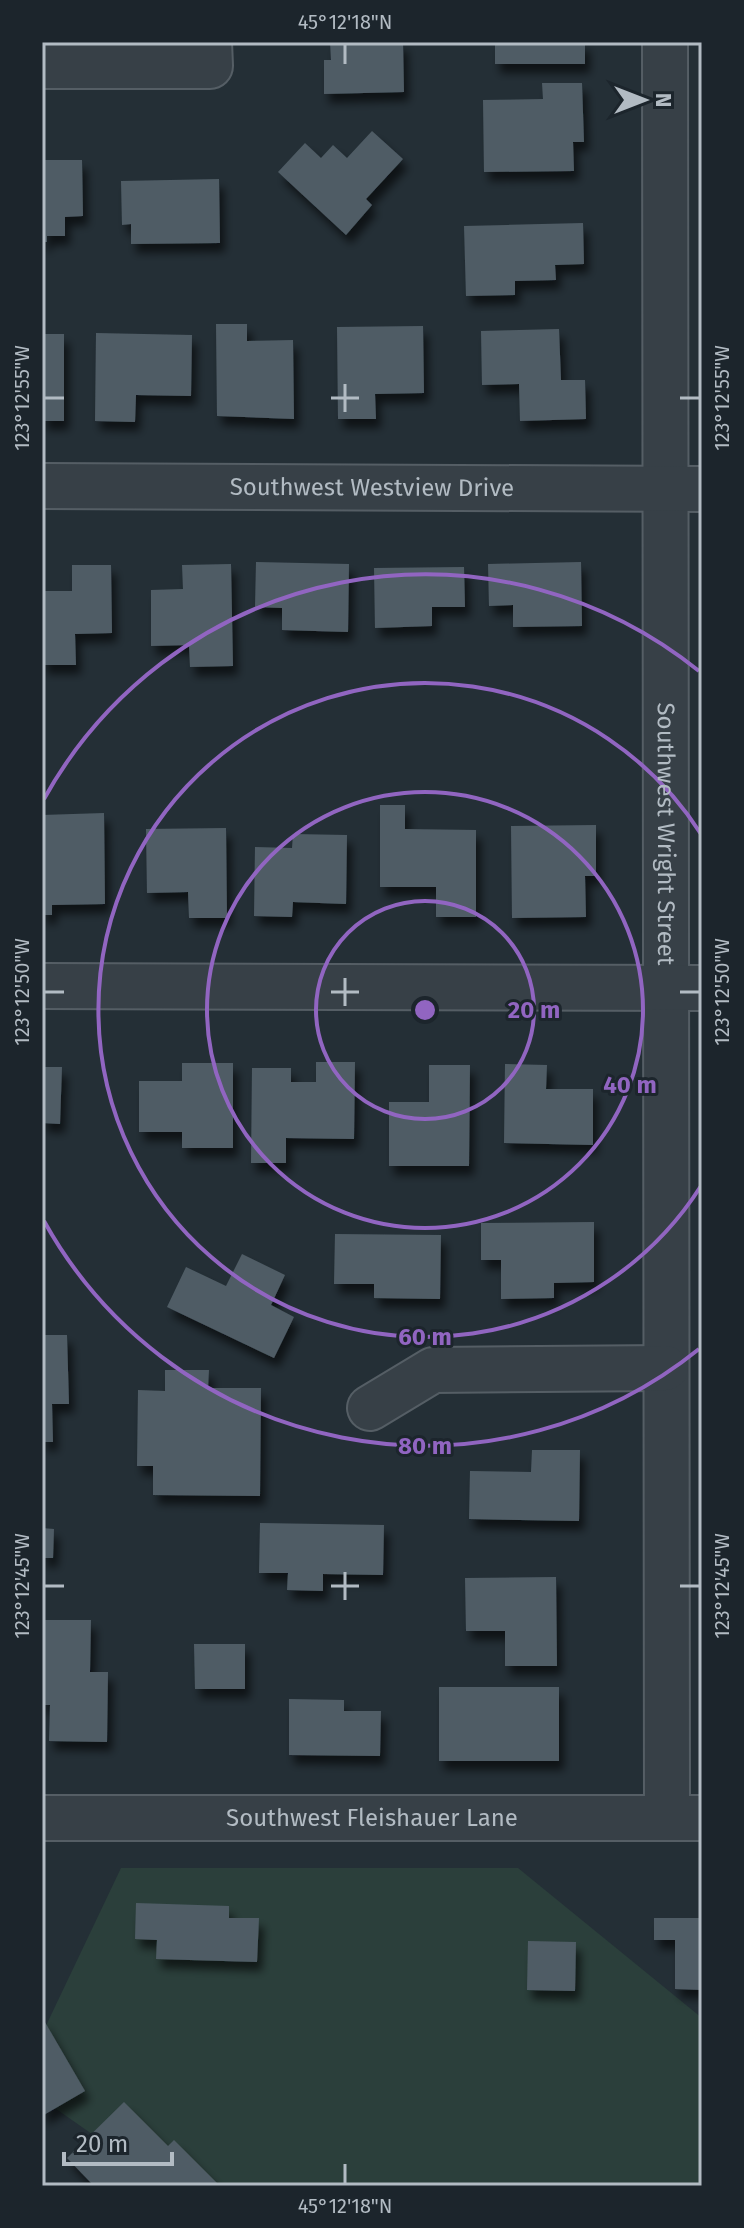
<svg xmlns="http://www.w3.org/2000/svg" width="744" height="2228" viewBox="0 0 744 2228" font-family="'Fira Sans',sans-serif">
	<style>
		.green { fill: #2b3f3b }
		.building { fill: #4f5c65; filter: url(#shadow) }
		.lines { fill: none; stroke-linecap: round; stroke-linejoin: round }
		.minor-casing { stroke: #555e65; stroke-width: 48 }
		.minor { stroke: #374047; stroke-width: 44 }
		.ticks { fill: none; stroke: #b2bbc3; stroke-width: 3 }
		.ring { fill: none; stroke: #9165c1; stroke-width: 4 }
		.labels { text-anchor: middle; stroke-width: 6; stroke-linejoin: round; paint-order: stroke }
		.street-label { font-size: 24px; fill: #b2bbc3; stroke: #1c252c }
		.centre { fill: #9165c1; stroke: #1c252c; stroke-width: 4 }
		.ring-label { font-size: 24px; text-anchor: middle; font-weight: bold; fill: #9165c1; stroke: #1c252c; stroke-width: 6; stroke-linejoin: round; paint-order: stroke }
		.neatline { fill: none; stroke: #b2bbc3; stroke-width: 3 }
		.ticks-label { font-size: 20px; text-anchor: middle; fill: #b2bbc3 }
	</style>
	<defs>
		<filter id="shadow"><feDropShadow dx="5" dy="9" stdDeviation="4" flood-color="#0009"/></filter>
	</defs>
	<rect width="100%" height="100%" fill="#242f36"/>
	<polygon class="green" points="121,1868 518,1868 702,2018 702,2186 166,2186 42,2099 42,2034"/>
	<g class="building">
		<polygon points="330,42 403,42 404,92 324,94 324,60 331,60"/>
		<rect x="495" y="42" width="90" height="22"/>
		<polygon points="542,83 582,83 584,142 573,142 574,171 484,172 483,100 543,99"/>
		<polygon points="372,131 403,159 366,199 372,205 346,235 278,172 305,143 321,158 333,145 347,158"/>
		<polygon points="42,160 82,160 83,216 65,217 65,236 47,236 47,242 42,242"/>
		<polygon points="219,179 220,243 131,244 131,224 122,225 121,181"/>
		<polygon points="583,223 584,264 555,265 556,280 515,281 515,295 466,296 464,226"/>
		<polygon points="216,324 247,324 247,341 293,340 294,419 217,416"/>
		<polygon points="423,326 424,393 375,394 376,419 338,419 337,327"/>
		<polygon points="559,329 561,380 585,380 586,419 520,421 519,384 482,385 481,331"/>
		<polygon points="96,333 192,335 191,396 136,395 135,422 95,421"/>
		<rect x="42" y="334" width="22" height="87"/>
		<polygon points="256,562 349,564 348,632 282,630 282,608 255,607"/>
		<polygon points="581,562 582,626 513,627 513,605 489,606 488,564"/>
		<polygon points="231,564 233,666 190,667 189,645 151,646 151,590 183,589 182,565"/>
		<polygon points="72,565 111,565 112,633 75,634 76,665 42,665 42,591 72,591"/>
		<polygon points="464,567 465,607 432,607 432,626 375,628 374,568"/>
		<polygon points="380,805 405,805 405,829 476,830 476,917 436,917 436,887 380,887"/>
		<polygon points="104,813 105,904 52,905 52,915 42,915 42,815"/>
		<polygon points="596,825 596,876 585,876 586,917 512,918 511,826"/>
		<polygon points="226,828 227,918 189,918 188,892 147,893 146,829"/>
		<polygon points="293,834 347,835 346,904 293,902 292,917 254,916 255,847 292,848"/>
		<polygon points="316,1062 355,1062 354,1139 286,1138 286,1163 251,1163 252,1068 291,1068 291,1082 316,1082"/>
		<polygon points="182,1063 233,1063 233,1148 182,1148 182,1132 139,1132 139,1081 182,1081"/>
		<polygon points="505,1064 547,1065 546,1089 593,1089 593,1145 504,1143"/>
		<polygon points="429,1065 470,1065 469,1166 389,1166 389,1102 429,1102"/>
		<polygon points="42,1067 62,1067 60,1124 42,1123"/>
		<polygon points="594,1222 594,1282 554,1283 554,1298 501,1299 501,1260 481,1260 481,1223"/>
		<polygon points="335,1234 441,1235 440,1299 374,1298 374,1284 334,1284"/>
		<polygon points="242,1254 285,1275 271,1305 294,1317 274,1358 167,1307 186,1267 226,1286"/>
		<polygon points="42,1335 67,1335 69,1404 52,1404 53,1442 42,1442"/>
		<polygon points="165,1370 209,1370 208,1388 261,1388 260,1496 153,1495 153,1466 137,1466 138,1390 165,1391"/>
		<polygon points="532,1450 580,1450 579,1521 469,1519 470,1471 531,1472"/>
		<polygon points="260,1523 384,1525 383,1575 323,1574 323,1591 287,1590 288,1573 259,1573"/>
		<polygon points="42,1528 54,1529 53,1558 42,1558"/>
		<polygon points="556,1577 557,1666 505,1666 505,1631 466,1631 465,1578"/>
		<polygon points="42,1620 91,1620 90,1672 108,1672 107,1742 49,1741 50,1705 42,1705"/>
		<polygon points="194,1644 245,1644 245,1689 195,1689"/>
		<rect x="439" y="1687" width="120" height="74"/>
		<polygon points="289,1699 344,1700 344,1711 381,1711 380,1756 289,1755"/>
		<polygon points="136,1903 229,1906 229,1918 259,1918 257,1962 156,1959 157,1940 135,1939"/>
		<polygon points="654,1918 702,1918 702,1990 675,1989 675,1940 654,1940"/>
		<polygon points="528,1941 576,1942 575,1991 527,1990"/>
		<polygon points="42,2017 85,2091 42,2116"/>
		<polygon points="124,2102 168,2146 174,2140 220,2186 94,2186 67,2158"/>
	</g>
	<g class="lines">
		<g class="minor-casing">
			<g id="minor">
				<path id="s1" d="M665 42 667 1818"/>
				<polyline points="42,66 210,66 209,42"/>
				<path id="s2" d="M42 486 702 489"/>
				<polyline points="42,986 702,988"/>
				<polyline points="370,1408 433,1370 666,1368"/>
				<path id="s3" d="M42 1818H702"/>
			</g>
		</g>
		<use href="#minor" class="minor"/>
	</g>
	<path class="ticks" d="M345 44V64M345 384V412M44 398H64M331 398H359M680 398H700M345 978V1006M44 992H64M331 992H359M680 992H700M345 1572V1600M44 1586H64M331 1586H359M680 1586H700M345 2164V2184"/>
	<g class="ring">
		<circle cx="425" cy="1010" r="109"/>
		<circle cx="425" cy="1010" r="218"/>
		<path d="M701 1186A327 327 0 1 1 701 834"/>
		<path d="M699 1349A436 436 0 0 1 44 1221M44 799A436 436 0 0 1 699 671"/>
	</g>
	<g class="labels">
		<g class="street-label">
			<text dy="8" stroke="none"><textPath href="#s2" startOffset="330">Southwest Westview Drive</textPath></text>
			<text dy="8" stroke="none"><textPath href="#s1" startOffset="792">Southwest Wright Street</textPath></text>
			<text dy="8" stroke="none"><textPath href="#s3" startOffset="330">Southwest Fleishauer Lane</textPath></text>
		</g>
	</g>
	<circle cx="425" cy="1010" r="12" class="centre"/>
	<g class="ring-label">
		<text x="534" y="1018">20 m</text>
		<text x="630" y="1093">40 m</text>
		<text x="425" y="1345">60 m</text>
		<text x="425" y="1454">80 m</text>
	</g>
	<rect width="744" height="2228" fill="none" stroke="#1c252c" stroke-width="88"/>
	<g transform="translate(644 100) rotate(90)" stroke="#1c252c" stroke-width="6" paint-order="stroke">
	<path d="M0-6L14 30L0 20L-14 30Z" fill="#b2bbc3"/>
	<text y="-12" font-size="22" font-weight="bold" text-anchor="middle" fill="#b2bbc3">N</text>
	</g>
	<path d="M64 2152v12h108v-12" fill="none" stroke="#b2bbc3" stroke-width="4"/>
	<text x="76" y="2152" font-size="24" fill="#b2bbc3" stroke="#1c252c" stroke-width="6" paint-order="stroke">20 m</text>
	<rect x="44" y="44" width="656" height="2140" class="neatline"/>
	<g class="ticks-label">
		<text x="345" y="29">45°12'18"N</text>
		<text transform="translate(722 398) rotate(-90)" y="7">123°12'55"W</text>
		<text transform="translate(22 398) rotate(-90)" y="7">123°12'55"W</text>
		<text transform="translate(722 992) rotate(-90)" y="7">123°12'50"W</text>
		<text transform="translate(22 992) rotate(-90)" y="7">123°12'50"W</text>
		<text transform="translate(22 1586) rotate(-90)" y="7">123°12'45"W</text>
		<text transform="translate(722 1586) rotate(-90)" y="7">123°12'45"W</text>
		<text x="345" y="2213">45°12'18"N</text>
	</g>
</svg>
